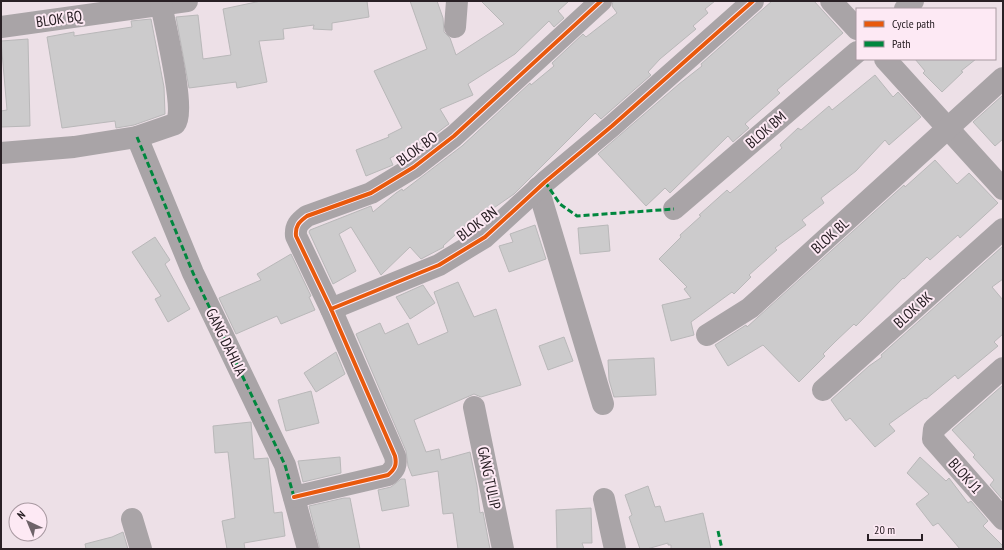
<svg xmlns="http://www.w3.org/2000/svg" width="1004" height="550" viewBox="0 0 1004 550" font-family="'PT Sans Narrow',sans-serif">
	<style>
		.building { fill: #cccbcc; stroke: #b9b8b9 }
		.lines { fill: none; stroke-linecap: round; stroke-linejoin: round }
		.minor { stroke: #a9a4a7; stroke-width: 22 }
		.quiet { stroke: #00873e; stroke-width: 3; stroke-dasharray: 6 3; stroke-linecap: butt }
		.cycleway-casing { stroke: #fde9f4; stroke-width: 6 }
		.cycleway { stroke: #e8590c; stroke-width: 4 }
		.labels { text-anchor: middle; stroke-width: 4; stroke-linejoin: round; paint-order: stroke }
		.street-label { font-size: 15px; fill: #292025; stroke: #fde9f4 }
	</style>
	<rect width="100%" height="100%" fill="#ede0e7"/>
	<g class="building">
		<polygon points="261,1 367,1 369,17 332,23 332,30 313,29 314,25 283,29 284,39 259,41 267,82 237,88 236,82 189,88 176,17 198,15 203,59 231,55 223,9"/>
		<polygon points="410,1 437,1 443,18 444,32 450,38 456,55 504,24 481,1 569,1 558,11 564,18 554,27 549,21 515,54 468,84 473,95 440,109 449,124 446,126 424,143 424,142 390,158 393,165 366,176 356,150 389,137 388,135 402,128 374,71 427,49"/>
		<polygon points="613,1 715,1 705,9 708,13 693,26 696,29 660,59 648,72 651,75 601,119 595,113 514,194 485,214 482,210 443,246 444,247 421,259 410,247 381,275 351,227 339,234 356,271 333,284 309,232 310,230 371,206 373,212 396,193 402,189 403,191 462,146 530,83 531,85 554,66 552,63 583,34 586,37 617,13 612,6"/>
		<polygon points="772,1 814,1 843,33 777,90 780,93 745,124 749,128 733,142 728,136 670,193 665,188 646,206 598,154 679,84 702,66 701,64"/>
		<polygon points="151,19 164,87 165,114 134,125 116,128 115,121 62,128 47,37 74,32 74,36 132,27 131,21"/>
		<polygon points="28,39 30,126 1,127 1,111 7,110 1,41"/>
		<polygon points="915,59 976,59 961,71 963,72 942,92 923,73 925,71"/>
		<polygon points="875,75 893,97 898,92 921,117 889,145 885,140 856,171 821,198 824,203 802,220 806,225 775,248 777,250 749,275 751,277 734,294 732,292 691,322 694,335 671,341 662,305 691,298 684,289 687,287 659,259 681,237 680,235 701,216 699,215 727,190 730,193 782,148 780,145 798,128 801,130 829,106 832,110"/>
		<polygon points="1003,95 1003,139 995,146 973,122"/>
		<polygon points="935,160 957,184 969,173 998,203 960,238 958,235 930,260 927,257 904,279 903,278 856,326 854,324 836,341 823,354 825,356 799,382 763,345 728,366 715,345 746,325 747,327 904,185 905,187"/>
		<polygon points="535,225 546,259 509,272 499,246 513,242 510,234"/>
		<polygon points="608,225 610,251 580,254 578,228"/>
		<polygon points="155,237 170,260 165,264 190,309 168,322 155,299 161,296 132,252"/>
		<polygon points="1003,246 1003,279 992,287 1003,300 1003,334 994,342 998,346 958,379 955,375 926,399 925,398 889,424 895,431 875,447 850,418 846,421 831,400 869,366 882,357 881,355"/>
		<polygon points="291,254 311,296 309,297 315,310 281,324 277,316 236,334 219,298 261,280 257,274"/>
		<polygon points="458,282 474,317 496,309 521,385 481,397 474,394 414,420 426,452 439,449 441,460 470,452 477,486 480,513 483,512 490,549 458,549 453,513 443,514 438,471 412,476 408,466 406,451 356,334 380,323 385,334 408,323 418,345 448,332 434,292"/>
		<polygon points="423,285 435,303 410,319 396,297"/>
		<polygon points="564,337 573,361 548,370 539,346"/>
		<polygon points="336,352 345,374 316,392 304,373"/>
		<polygon points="654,358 656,395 614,397 609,380 608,360"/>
		<polygon points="1003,385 1003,500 990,485 994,480 973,457 975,455 952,430"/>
		<polygon points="311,391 319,423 286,431 278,400"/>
		<polygon points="251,422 254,459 268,458 274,513 282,512 285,536 244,543 245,549 227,549 222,521 235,518 232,488 228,452 215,453 213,426"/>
		<polygon points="340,457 341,473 303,482 298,461"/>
		<polygon points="920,457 946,481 949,478 968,503 971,501 988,521 983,526 1003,546 1003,549 960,549 938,523 933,526 916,504 929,494 907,473"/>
		<polygon points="401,479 405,479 409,506 382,511 378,490 391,487"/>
		<polygon points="648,486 655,507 660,506 665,522 703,513 711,549 671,549 671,545 668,545 668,543 647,549 640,549 629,517 632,515 625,495"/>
		<polygon points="344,498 350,498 360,549 320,549 309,506"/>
		<polygon points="591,508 592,543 582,543 584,549 557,549 556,510"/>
		<polygon points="123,532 128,549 86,549 85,544 112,537"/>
	</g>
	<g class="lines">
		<g class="minor">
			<polyline points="831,1 857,29"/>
			<polyline points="905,9 913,1"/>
			<polyline points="1,27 187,1"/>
			<polyline points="455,27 457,1"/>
			<polyline points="885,59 1003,189"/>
			<polyline points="137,137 193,273 285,465 308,549"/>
			<path d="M1 153 74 147 137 137 175 124C186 111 165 25 161 4"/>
			<polyline points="538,188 603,404"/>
			<polyline points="674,209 857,52"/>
			<path d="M331 309 296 236C295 226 299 222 307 216L371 193 414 167 454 136 601 1"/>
			<polyline points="707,335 750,308 1003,78"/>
			<polyline points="1003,368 934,429 933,439 1003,519"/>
			<polyline points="823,390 1003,229"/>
			<polyline points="474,407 503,549"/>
			<path d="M294 497 388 475C395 469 397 465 395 456L331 309 439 265 485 237 545 182 612 126 753 1"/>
			<polyline points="604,499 615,549"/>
			<polyline points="132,519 141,549"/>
		</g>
		<g class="quiet">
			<polyline points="137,137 193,273 285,465 294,497 296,497"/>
			<polyline points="545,182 560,204 577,216 674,209"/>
			<polyline points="718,531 722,549"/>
		</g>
		<g class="cycleway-casing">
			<g id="cycleway">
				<path d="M331 309 296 236C295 226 299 222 307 216L371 193 414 167 454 136 601 1"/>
				<path d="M294 497 388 475C395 469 397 465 395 456L331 309 439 265 485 237 545 182 612 126 753 1"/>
			</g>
		</g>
		<use href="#cycleway" class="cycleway"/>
	</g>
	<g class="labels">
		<g class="street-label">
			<text transform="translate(59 19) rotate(-8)" y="5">BLOK BQ</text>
			<text transform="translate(766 130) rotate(-41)" y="5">BLOK BM</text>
			<text transform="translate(417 149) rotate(-36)" y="5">BLOK BO</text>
			<text transform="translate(477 224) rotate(-37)" y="5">BLOK BN</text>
			<text transform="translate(830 236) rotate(-42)" y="5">BLOK BL</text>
			<text transform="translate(913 310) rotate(-42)" y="5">BLOK BK</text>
			<text transform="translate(226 342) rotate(64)" y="5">GANG DAHLIA</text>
			<text transform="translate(965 476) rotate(48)" y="5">BLOK J1</text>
			<text transform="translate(489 478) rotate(78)" y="5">GANG TULIP</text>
		</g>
	</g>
	<rect width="1004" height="550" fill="none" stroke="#292025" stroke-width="4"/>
	<rect x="856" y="8" width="140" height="52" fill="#fde9f4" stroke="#a899a1"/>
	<rect x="864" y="21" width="20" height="6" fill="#e8590c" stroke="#a899a1"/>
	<text x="892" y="28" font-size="12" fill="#292025">Cycle path</text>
	<rect x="864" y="41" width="20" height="6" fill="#00873e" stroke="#a899a1"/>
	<text x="892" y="48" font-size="12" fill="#292025">Path</text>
	<g transform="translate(28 522) rotate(316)"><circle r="19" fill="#fde9f4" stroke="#a899a1"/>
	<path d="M0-3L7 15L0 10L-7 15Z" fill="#6e6369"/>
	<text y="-6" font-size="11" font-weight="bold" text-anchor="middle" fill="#292025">N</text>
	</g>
	<path d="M868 534v6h54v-6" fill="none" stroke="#292025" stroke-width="2"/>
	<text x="874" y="534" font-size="12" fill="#292025" stroke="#fde9f4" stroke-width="3" paint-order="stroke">20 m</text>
</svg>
